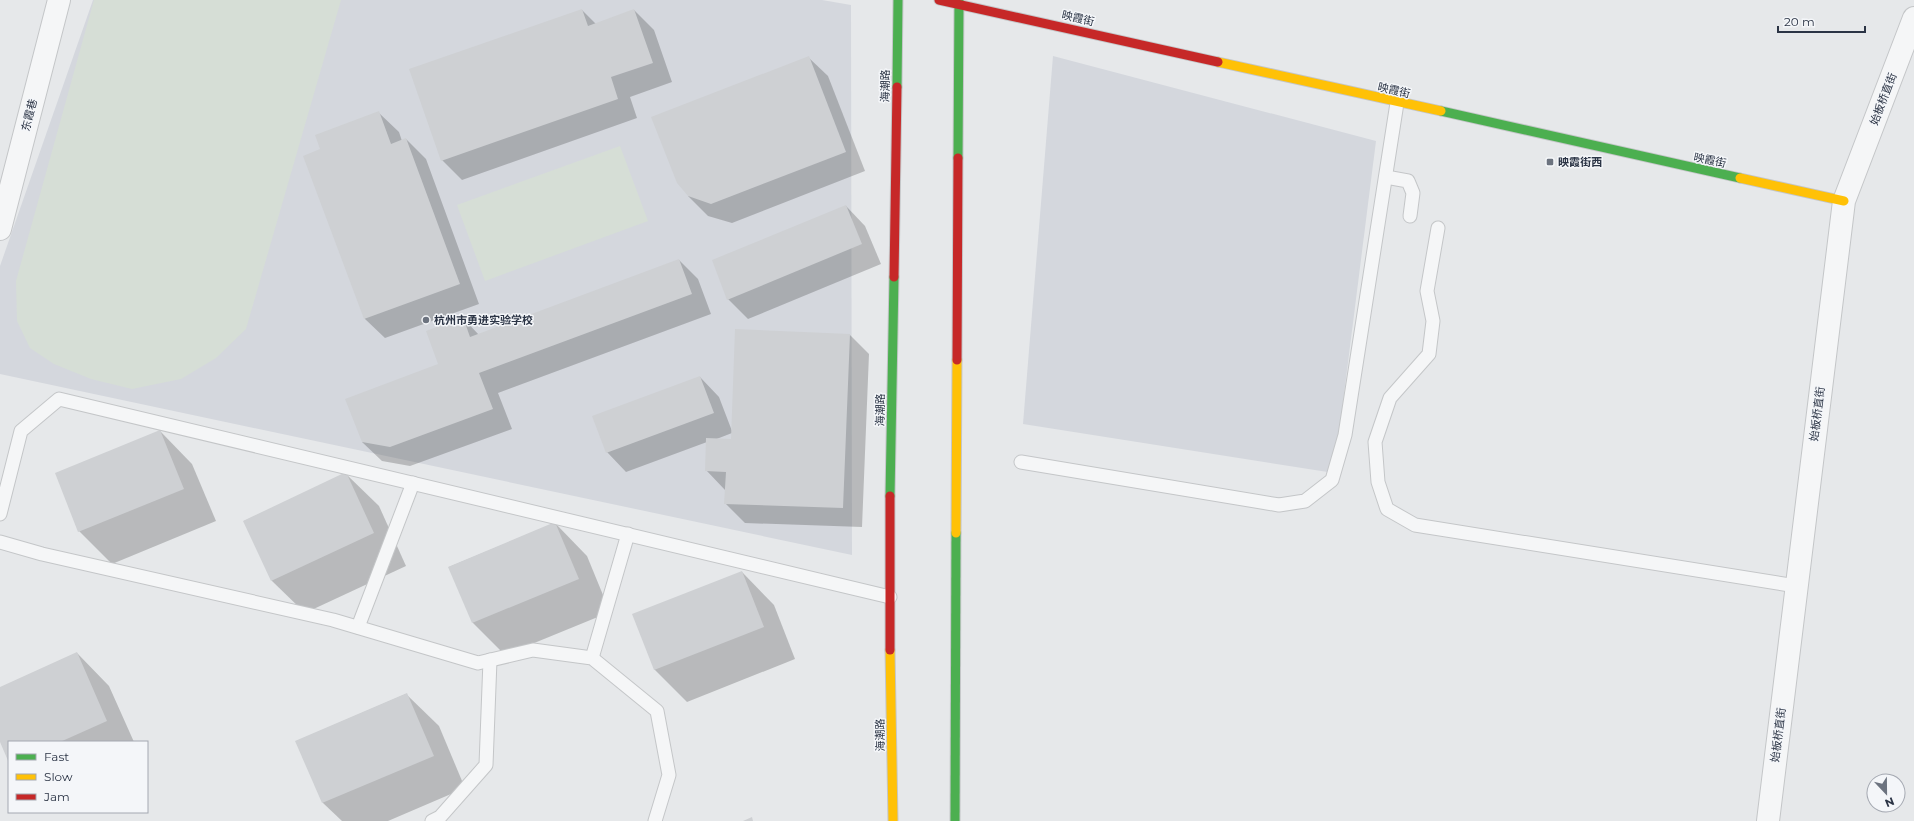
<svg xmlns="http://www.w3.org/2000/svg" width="1914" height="821" viewBox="0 0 1914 821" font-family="Montserrat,'Noto Sans SC',sans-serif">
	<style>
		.built { fill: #d4d7dd }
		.green { fill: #d6ded6 }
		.shadow { fill: #0003; fill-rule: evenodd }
		.building { fill: #ced0d3 }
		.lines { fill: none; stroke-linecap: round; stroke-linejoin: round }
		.lane-casing { stroke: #c4c6c8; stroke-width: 15 }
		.street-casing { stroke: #c4c6c8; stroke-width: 24 }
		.fast-casing { stroke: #c4c6c8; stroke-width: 11 }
		.slow-casing { stroke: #c4c6c8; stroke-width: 11 }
		.jam-casing { stroke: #c4c6c8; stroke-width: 11 }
		.lane { stroke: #f5f6f7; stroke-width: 13 }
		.street { stroke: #f5f6f7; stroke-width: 22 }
		.fast { stroke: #4caf50; stroke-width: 9 }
		.slow { stroke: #ffc107; stroke-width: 9 }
		.jam { stroke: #c62828; stroke-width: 9 }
		.poi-dot { fill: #6c737f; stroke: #f4f6f9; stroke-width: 1.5 }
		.labels { text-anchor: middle; stroke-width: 3; stroke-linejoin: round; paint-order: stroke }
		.street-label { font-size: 11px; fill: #2b3445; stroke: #f4f6f9 }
		.poi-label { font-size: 11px; font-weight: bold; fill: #2b3445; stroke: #f4f6f9; text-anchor: start }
	</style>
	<rect width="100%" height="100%" fill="#e6e8ea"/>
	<g class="built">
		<polygon points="93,0 822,0 851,5 852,555 0,374 0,266"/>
		<polygon points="1053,56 1376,141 1334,473 1023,424"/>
	</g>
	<g class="green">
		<polygon points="94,0 341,0 246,329 216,358 181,379 132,389 91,379 54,364 30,348 17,321 16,281"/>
		<polygon points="620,146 648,221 485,281 457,205"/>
	</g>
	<g class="shadow">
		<polygon points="582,10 596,24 634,10 654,30 672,82 630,97 637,118 462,180 442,160"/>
		<polygon points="808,57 828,76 865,171 732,223 708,216 688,196"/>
		<polygon points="379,113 399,132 402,141 406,139 426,159 479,304 385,338 365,319 305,156 321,150"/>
		<polygon points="846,206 865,226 881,264 748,319 728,299"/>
		<polygon points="679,260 698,279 711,314 498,393 512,429 410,466 382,461 362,442 439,364 463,318 479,335"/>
		<path d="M850 335 869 354 862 527 745 523 725 503V490L706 470 707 442 626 472 607 452 700 377 719 397 732 431ZM732 433V440H714Z"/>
		<polygon points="160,431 192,464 216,521 112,564 79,531"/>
		<polygon points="346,474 379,506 406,566 305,613 272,581 244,521"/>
		<polygon points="555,523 587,556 610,612 505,655 473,623 449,567"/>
		<polygon points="742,572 774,605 795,659 687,702 654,669"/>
		<polygon points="77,653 109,686 134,742 9,742 9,760 0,740 0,688"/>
		<polygon points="406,694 439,726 465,788 388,821 342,821 323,803 297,741"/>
	</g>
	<g class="building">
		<polygon points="582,9 588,26 634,9 653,63 611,77 618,99 441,161 409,69"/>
		<polygon points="809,56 846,152 711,204 688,196 677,183 651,117"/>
		<polygon points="379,111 391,144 406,138 460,284 364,319 303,156 320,149 315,135"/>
		<polygon points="846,205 862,244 727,300 712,260"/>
		<polygon points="679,259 692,294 479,373 493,409 390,447 362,442 345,399 438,364 426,331 463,317 470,337"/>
		<polygon points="735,329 850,334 843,508 724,504 726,472 705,471 706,438 731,439"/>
		<polygon points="700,376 714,413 606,453 592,416"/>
		<polygon points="160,430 184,489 78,532 55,473"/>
		<polygon points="346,472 374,533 271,581 243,521"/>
		<polygon points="555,522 579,579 472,623 448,567"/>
		<polygon points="742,571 764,627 654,670 632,614"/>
		<polygon points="77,652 107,721 60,742 9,742 9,763 0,742 0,687"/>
		<polygon points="407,693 434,756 322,803 295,741"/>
		<polygon points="752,817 753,821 743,821"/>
	</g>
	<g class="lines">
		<g class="lane-casing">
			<g id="lane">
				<polyline points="1386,177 1408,181 1413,193 1410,216"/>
				<polyline points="1438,228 1427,291 1433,321 1429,354 1390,398 1375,442 1378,482 1387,509 1415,525 1796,586"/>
				<polyline points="1021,462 1279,505 1305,501 1332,480 1345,435 1397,103"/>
				<polyline points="0,514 21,431 59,399 890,597"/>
				<polyline points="0,542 42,554 333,620 478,663 533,650 592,658 657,711 669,775 655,821"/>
				<polyline points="358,627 413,483"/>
				<polyline points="592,658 628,534"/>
				<polyline points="432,821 440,817 486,765 490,660"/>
			</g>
		</g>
		<g class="street-casing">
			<g id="street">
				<polyline points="0,229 59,0"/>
				<polyline points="1768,821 1844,201 1914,18"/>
			</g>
		</g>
		<g class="fast-casing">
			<g id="fast">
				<polyline points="897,87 898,0"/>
				<polyline points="1441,111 1740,178"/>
				<polyline points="958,158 959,0"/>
				<polyline points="890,496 894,277"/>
				<polyline points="955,821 956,533"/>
			</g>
		</g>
		<g class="slow-casing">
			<g id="slow">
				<polyline points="1218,62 1441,111"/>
				<polyline points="1740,178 1844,201"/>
				<polyline points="956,533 957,360"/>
				<polyline points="890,650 893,821"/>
			</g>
		</g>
		<g class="jam-casing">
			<g id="jam">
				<polyline points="939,0 1218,62"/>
				<polyline points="894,277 897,87"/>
				<polyline points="957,360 958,158"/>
				<polyline points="890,496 890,650"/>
			</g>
		</g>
		<use href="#lane" class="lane"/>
		<use href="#street" class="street"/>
		<use href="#fast" class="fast"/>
		<use href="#slow" class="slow"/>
		<use href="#jam" class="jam"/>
	</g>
	<g class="poi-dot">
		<rect x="1546" y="158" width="8" height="8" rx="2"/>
		<circle cx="426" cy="320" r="4"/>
	</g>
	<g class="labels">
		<g class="street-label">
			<text transform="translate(1078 18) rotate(13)" y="4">映霞街</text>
			<text transform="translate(885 86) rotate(-89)" y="4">海潮路</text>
			<text transform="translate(1394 90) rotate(13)" y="4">映霞街</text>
			<text transform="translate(1883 99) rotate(-69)" y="4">始板桥直街</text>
			<text transform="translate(29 115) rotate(-76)" y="4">东霞巷</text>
			<text transform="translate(1710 160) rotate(12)" y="4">映霞街</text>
			<text transform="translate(880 410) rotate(-89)" y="4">海潮路</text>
			<text transform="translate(1817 414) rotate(-83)" y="4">始板桥直街</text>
			<text transform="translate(880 735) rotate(-91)" y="4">海潮路</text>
			<text transform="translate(1778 735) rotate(-83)" y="4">始板桥直街</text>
		</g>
		<g class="poi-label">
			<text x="1558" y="166">映霞街西</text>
			<text x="434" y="324">杭州市勇进实验学校</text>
		</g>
	</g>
	<rect x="8" y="741" width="140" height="72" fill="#f4f6f9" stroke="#a4a8b1"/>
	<rect x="16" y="754" width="20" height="6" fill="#4caf50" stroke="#a4a8b1"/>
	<text x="44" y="761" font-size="12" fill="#2b3445">Fast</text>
	<rect x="16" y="774" width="20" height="6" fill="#ffc107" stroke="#a4a8b1"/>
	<text x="44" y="781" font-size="12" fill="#2b3445">Slow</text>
	<rect x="16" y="794" width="20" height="6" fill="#c62828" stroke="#a4a8b1"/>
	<text x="44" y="801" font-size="12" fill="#2b3445">Jam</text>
	<g transform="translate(1886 793) rotate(158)"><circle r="19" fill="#f4f6f9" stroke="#a4a8b1"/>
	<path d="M0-3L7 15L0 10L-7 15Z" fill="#6c737f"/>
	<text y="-6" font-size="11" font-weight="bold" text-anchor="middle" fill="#2b3445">N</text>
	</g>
	<path d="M1778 26v6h87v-6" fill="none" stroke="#2b3445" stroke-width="2"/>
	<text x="1784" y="26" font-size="12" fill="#2b3445" stroke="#f4f6f9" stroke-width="3" paint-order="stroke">20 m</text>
</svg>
